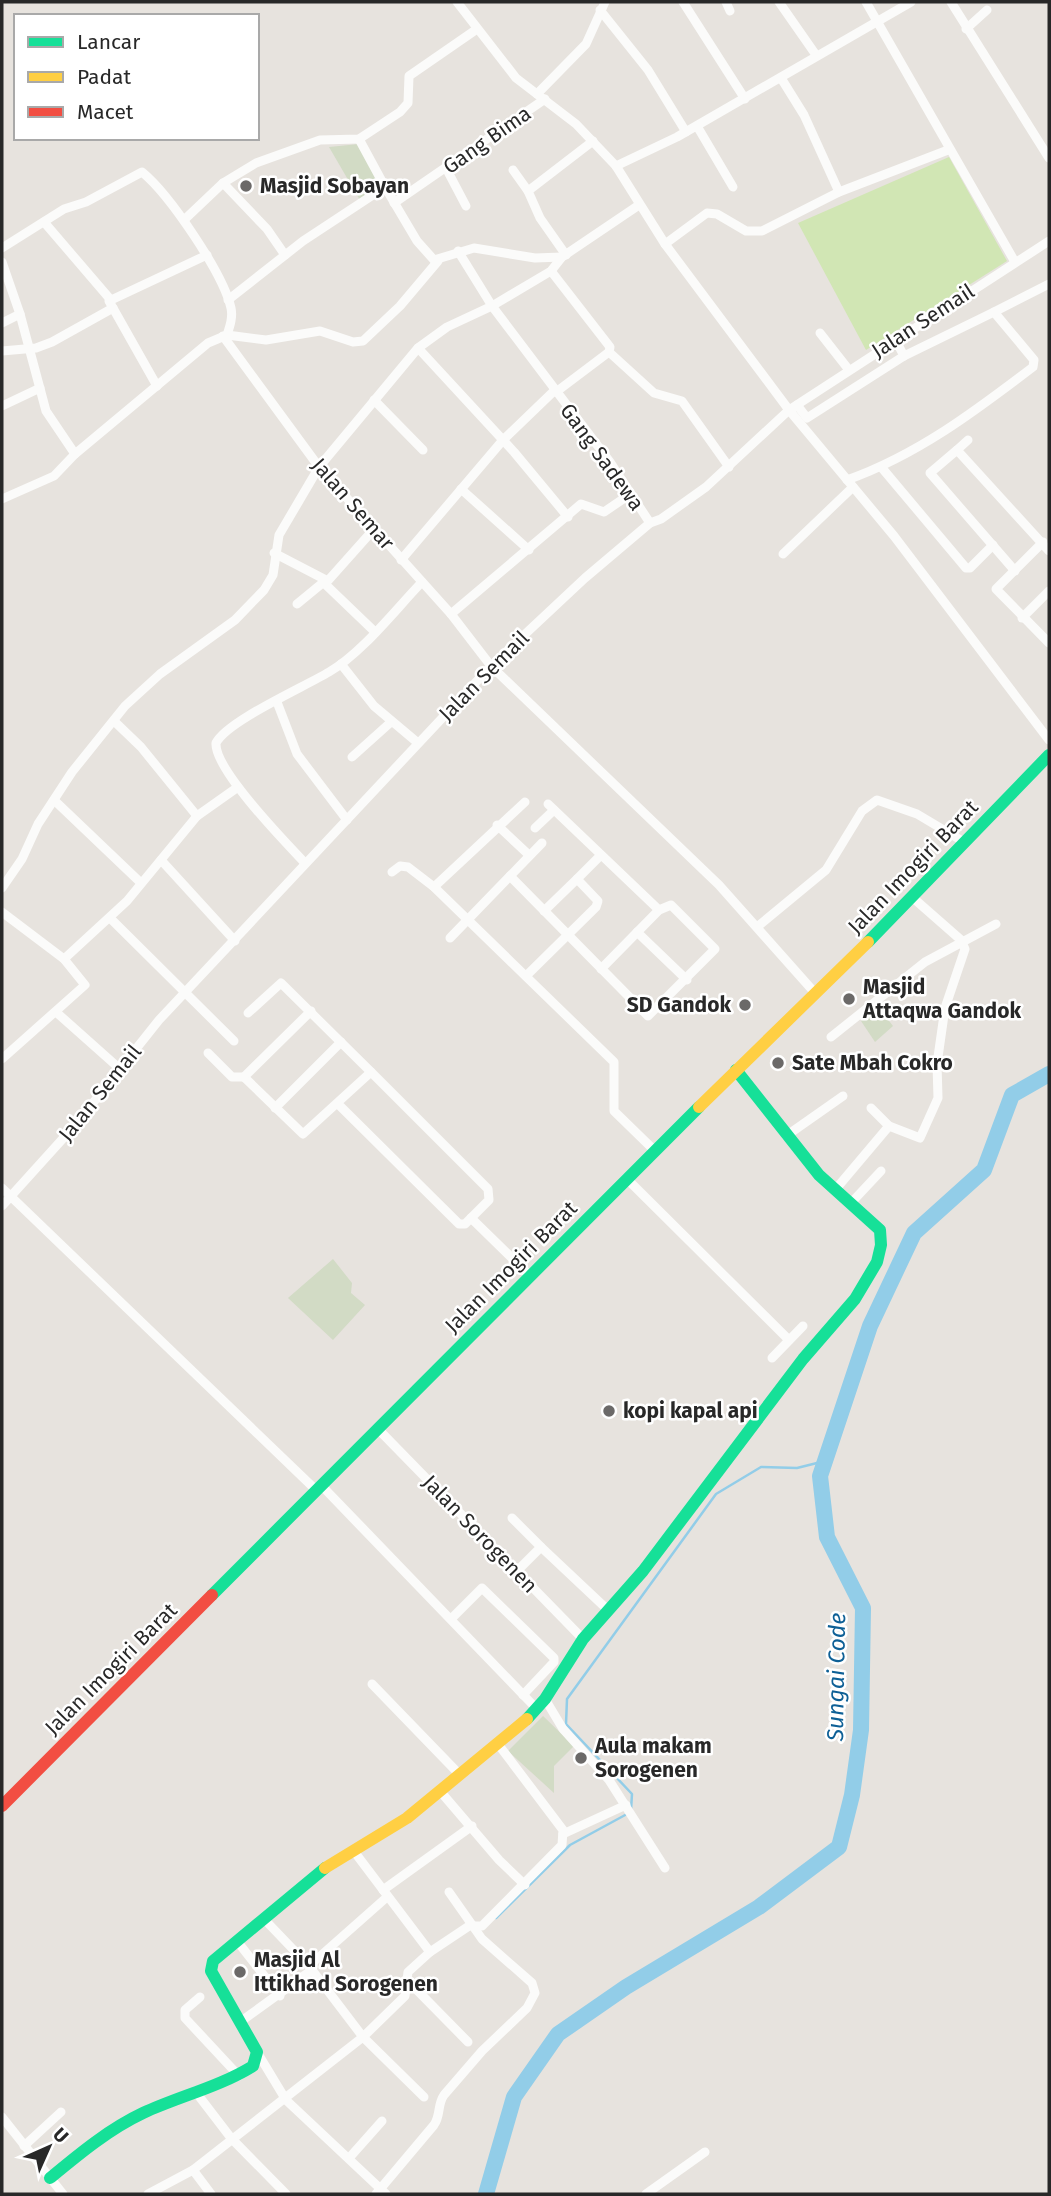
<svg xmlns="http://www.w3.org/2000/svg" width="1051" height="2196" viewBox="0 0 1051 2196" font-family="'Fira Sans',sans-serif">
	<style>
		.cemetery { fill: #d2dbc5 }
		.pitch { fill: #d1e6b4 }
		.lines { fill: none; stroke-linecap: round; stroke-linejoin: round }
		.stream { stroke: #92cde8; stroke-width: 2.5 }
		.river { stroke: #92cde8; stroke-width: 16 }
		.street { stroke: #fbfbfa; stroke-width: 9 }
		.fast { stroke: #16e098; stroke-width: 12 }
		.slow { stroke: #ffcf43; stroke-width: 12 }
		.jam { stroke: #f24e42; stroke-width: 12 }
		.poi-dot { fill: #6b6968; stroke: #fff; stroke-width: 2.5 }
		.labels { text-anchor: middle; stroke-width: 5; stroke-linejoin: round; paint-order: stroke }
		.street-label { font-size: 21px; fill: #282828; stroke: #fff }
		.poi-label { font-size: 21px; font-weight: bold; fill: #282828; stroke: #fff; text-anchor: start }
		.water-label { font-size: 23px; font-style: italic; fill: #0e6096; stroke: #fff }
	</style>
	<rect width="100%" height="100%" fill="#e7e3de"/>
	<g class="cemetery">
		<polygon points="359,144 382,186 361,202 329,147"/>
		<polygon points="879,1008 893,1026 875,1042 861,1021"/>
		<polygon points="333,1259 352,1283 351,1293 365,1305 333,1340 288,1298"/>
		<polygon points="543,1716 574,1746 554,1766 554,1793 508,1751"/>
	</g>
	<polygon class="pitch" points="949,157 1007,261 866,350 798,223"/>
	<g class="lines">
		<g class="stream">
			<polyline points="631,1810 632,1794 566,1724 567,1699 716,1494 761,1467 797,1468 825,1461"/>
			<polyline points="496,1918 570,1845 627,1814"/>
		</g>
		<polyline class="river" points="486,2194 514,2097 558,2034 626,1987 759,1907 839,1847 852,1795 861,1730 863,1608 827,1537 820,1476 870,1326 914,1233 984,1170 1012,1095 1049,1074"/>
		<g class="street">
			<polyline points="457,2 516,78 576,124 616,166 665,244 789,410 894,536 1049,740"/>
			<polyline points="683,2 745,99"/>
			<polyline points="726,2 730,11"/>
			<polyline points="779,2 816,55"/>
			<polyline points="866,2 1015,262"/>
			<polyline points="951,2 1049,158"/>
			<polyline points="600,10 648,70 686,132"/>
			<polyline points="966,29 987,10"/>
			<polyline points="781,78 804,115 839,192"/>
			<polyline points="537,94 586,44 605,2"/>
			<polyline points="697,126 733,187"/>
			<polyline points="359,139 385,187"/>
			<polyline points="616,166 677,137 911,2"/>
			<polyline points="446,168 466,206"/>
			<polyline points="513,170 528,191"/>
			<polyline points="223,183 267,229 285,255"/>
			<polyline points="394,203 545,99"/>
			<polyline points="184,220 223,183 256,163 320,140 359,139 400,112 408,103 409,76 477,29"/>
			<polyline points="44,222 110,299"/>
			<polyline points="665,244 707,213 717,214 746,231 762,231 839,192 948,150"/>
			<path d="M2 248 64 209 86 202 142 172C169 194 223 273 231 308 233 317 230 326 227 335L208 343 75 454 54 476 2 499"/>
			<polyline points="458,251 492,306 610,462 650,523"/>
			<polyline points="566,255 540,218 528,191 593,141"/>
			<polyline points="2,262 20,314 46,411 75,454"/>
			<polyline points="551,271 610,347 609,352 556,392"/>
			<polyline points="228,300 303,241 385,187 417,241 434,260 474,248 535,258 562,257"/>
			<polyline points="2,323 20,314"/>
			<polyline points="820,333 849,370"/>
			<polyline points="227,335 266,340 320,331 353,342 363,341 400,306 438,261"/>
			<polyline points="223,336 319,467 451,614 491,666 719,885 815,993"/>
			<polyline points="895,339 904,356"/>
			<polyline points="418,348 514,452 568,517"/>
			<polyline points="2,351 36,348 52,342 113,308"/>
			<polyline points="609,352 654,393 682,401 729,467"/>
			<polyline points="157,386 109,301 207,255"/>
			<polyline points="374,400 423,450"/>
			<polyline points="797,405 807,418 904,356 994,312"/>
			<polyline points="2,406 40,388"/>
			<polyline points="968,440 957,450 1049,551"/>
			<polyline points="957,450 930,473 1015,571"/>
			<polyline points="882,468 966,568 970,568 993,545"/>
			<path d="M847 480C917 455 974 412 1033 367L1034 360 994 312 1049 284"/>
			<polyline points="461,489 529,550"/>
			<polyline points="1043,542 996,589 1049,643"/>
			<polyline points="274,553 326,580"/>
			<polyline points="783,554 853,487"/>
			<polyline points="401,560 503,440 555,390"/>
			<polyline points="297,604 325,581"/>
			<polyline points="451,614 581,504 604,512 629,495"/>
			<polyline points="1022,618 1049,591"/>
			<polyline points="374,631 325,584 374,529"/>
			<polyline points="341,664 374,706 418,743"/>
			<polyline points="277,702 297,754 347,820"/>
			<polyline points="114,721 141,747 197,816"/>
			<polyline points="352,757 391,722"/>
			<polyline points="54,800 141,883"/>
			<polyline points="497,825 529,855"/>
			<polyline points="535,828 554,810"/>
			<polyline points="161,860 235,941"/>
			<path d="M305 863C286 843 214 769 216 743 227 721 304 687 329 672 362 653 395 610 422 582"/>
			<polyline points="392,872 400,866 408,867 434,887 614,1062 614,1111 654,1150"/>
			<polyline points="510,876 648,1016 715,949 671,905 659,910 548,804"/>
			<polyline points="577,879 599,857"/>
			<polyline points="434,887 525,802"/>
			<polyline points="2,888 22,859 38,824 72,772 125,706 160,674 235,620 264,590 273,575 279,535 319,467 418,348 447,327 492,306 551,271 562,257 639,205"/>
			<polyline points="2,912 64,959"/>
			<polyline points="110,918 234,1041"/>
			<polyline points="757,927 826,870 862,811 877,800 917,814 964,842"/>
			<polyline points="637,932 687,980"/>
			<polyline points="450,938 542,843"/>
			<polyline points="601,969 659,910"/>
			<polyline points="526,976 596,907 598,901 577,879 544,911"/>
			<polyline points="311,1011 244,1077 303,1134 371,1072 488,1189 489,1200 465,1224 459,1224 338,1104"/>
			<polyline points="56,1012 120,1069"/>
			<polyline points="248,1013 281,983 371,1072"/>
			<polyline points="831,1037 925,962 996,924"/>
			<polyline points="208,1053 232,1077 244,1077"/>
			<polyline points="2,1059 85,985 64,959 127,901 197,816 238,787"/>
			<polyline points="275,1108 341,1042"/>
			<polyline points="871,1108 889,1126 920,1138 938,1098 937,1064 945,1008 965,949 961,940 912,897"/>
			<polyline points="786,1136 843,1096"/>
			<polyline points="626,1178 789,1340"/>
			<polyline points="2,1188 316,1490"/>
			<polyline points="835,1190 889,1126"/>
			<polyline points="851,1203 881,1171"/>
			<polyline points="2,1206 77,1123 159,1020 491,666 585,578 650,523 661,519 706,487 789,410 1049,241"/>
			<polyline points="471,1218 515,1261"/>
			<polyline points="514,1263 517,1261 529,1276"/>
			<polyline points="772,1358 803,1326"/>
			<polyline points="377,1428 583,1639"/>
			<polyline points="321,1485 533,1705"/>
			<polyline points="512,1518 541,1547 517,1571"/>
			<polyline points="541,1547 609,1611"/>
			<polyline points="451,1619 482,1588 554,1658 554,1662 523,1695"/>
			<polyline points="372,1684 460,1775"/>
			<polyline points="545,1699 563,1729 609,1780 665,1868"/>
			<polyline points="440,1791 499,1860 525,1885"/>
			<polyline points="563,1834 626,1805"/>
			<polyline points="383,1890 472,1826"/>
			<polyline points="265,1920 309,1966 363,2037 424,2097"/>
			<polyline points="237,1941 280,1996"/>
			<polyline points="430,1952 469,1926 482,1926 562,1845 563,1830 498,1744"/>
			<polyline points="309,1966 387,1897"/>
			<polyline points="408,1981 468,2042"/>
			<polyline points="200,1997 185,2010 185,2018 239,2076"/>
			<polyline points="240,2022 312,1970"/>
			<polyline points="257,2052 286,2100 386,2194"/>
			<polyline points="195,2091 231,2138 286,2194"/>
			<polyline points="2,2117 63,2194"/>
			<polyline points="24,2146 61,2112"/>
			<polyline points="350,2157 382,2121"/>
			<polyline points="193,2170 211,2194"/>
			<polyline points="148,2194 193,2170 363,2037 405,1996 408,1972 430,1952 353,1850"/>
			<path d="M376 2194 434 2125C441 2115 437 2105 444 2095L482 2051 527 2008 535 1993 532 1983 482 1939 449 1892"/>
			<polyline points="646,2194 705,2152"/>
		</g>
		<g class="fast">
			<polyline points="868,942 1049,755"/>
			<polyline points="212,1595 699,1107"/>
			<polyline points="527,1719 545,1699 583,1639 643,1571 803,1359 855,1299 877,1262 881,1245 880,1230 819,1175 736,1070"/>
			<path d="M50 2178C79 2154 109 2129 143 2113 180 2096 219 2087 253 2066L257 2052 211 1971 213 1961 325 1868"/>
		</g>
		<g class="slow">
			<polyline points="699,1107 868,942"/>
			<polyline points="325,1868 407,1818 527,1719"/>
		</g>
		<polyline class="jam" points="2,1806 212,1595"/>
	</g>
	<g class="poi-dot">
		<circle cx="246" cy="186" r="7"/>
		<circle cx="849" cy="999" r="7"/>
		<circle cx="745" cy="1005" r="7"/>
		<circle cx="778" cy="1063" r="7"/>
		<circle cx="609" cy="1411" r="7"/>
		<circle cx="581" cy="1758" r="7"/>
		<circle cx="240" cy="1972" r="7"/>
	</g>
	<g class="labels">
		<g class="street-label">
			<text transform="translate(487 140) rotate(-35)" y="7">Gang Bima</text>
			<text transform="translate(923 321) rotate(-33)" y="7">Jalan Semail</text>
			<text transform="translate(602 457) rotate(54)" y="7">Gang Sadewa</text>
			<text transform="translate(353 504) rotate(49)" y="7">Jalan Semar</text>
			<text transform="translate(484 676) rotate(-45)" y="7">Jalan Semail</text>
			<text transform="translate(913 867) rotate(-46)" y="7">Jalan Imogiri Barat</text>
			<text transform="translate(100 1093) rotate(-51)" y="7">Jalan Semail</text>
			<text transform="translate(511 1267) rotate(-45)" y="7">Jalan Imogiri Barat</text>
			<text transform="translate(480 1534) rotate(46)" y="7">Jalan Sorogenen</text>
			<text transform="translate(111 1669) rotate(-45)" y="7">Jalan Imogiri Barat</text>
		</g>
		<g class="poi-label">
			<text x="260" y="193">Masjid Sobayan</text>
			<text x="863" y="994">Masjid<tspan x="863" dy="24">Attaqwa Gandok</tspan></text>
			<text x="731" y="1012" text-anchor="end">SD Gandok</text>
			<text x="792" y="1070">Sate Mbah Cokro</text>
			<text x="623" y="1418">kopi kapal api</text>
			<text x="595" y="1753">Aula makam<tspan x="595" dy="24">Sorogenen</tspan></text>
			<text x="254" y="1967">Masjid Al<tspan x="254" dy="24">Ittikhad Sorogenen</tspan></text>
		</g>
		<g class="water-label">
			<text transform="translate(836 1677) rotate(-89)" y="8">Sungai Code</text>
		</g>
	</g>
	<rect width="1051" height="2196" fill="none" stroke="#282828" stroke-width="7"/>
	<rect x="14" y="14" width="245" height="126" fill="#ffffff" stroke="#a9a9a9" stroke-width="2"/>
	<rect x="28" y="37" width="35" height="10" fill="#16e098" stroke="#a9a9a9" stroke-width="2"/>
	<text x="77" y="49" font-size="21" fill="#282828">Lancar</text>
	<rect x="28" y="72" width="35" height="10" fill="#ffcf43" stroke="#a9a9a9" stroke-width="2"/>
	<text x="77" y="84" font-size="21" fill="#282828">Padat</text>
	<rect x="28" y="107" width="35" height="10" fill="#f24e42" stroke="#a9a9a9" stroke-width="2"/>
	<text x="77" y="119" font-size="21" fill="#282828">Macet</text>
	<g transform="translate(49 2147) rotate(45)" stroke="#ffffff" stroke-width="5" paint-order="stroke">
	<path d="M0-5L12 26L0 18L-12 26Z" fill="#282828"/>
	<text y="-10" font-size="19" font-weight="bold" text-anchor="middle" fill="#282828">U</text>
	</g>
</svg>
